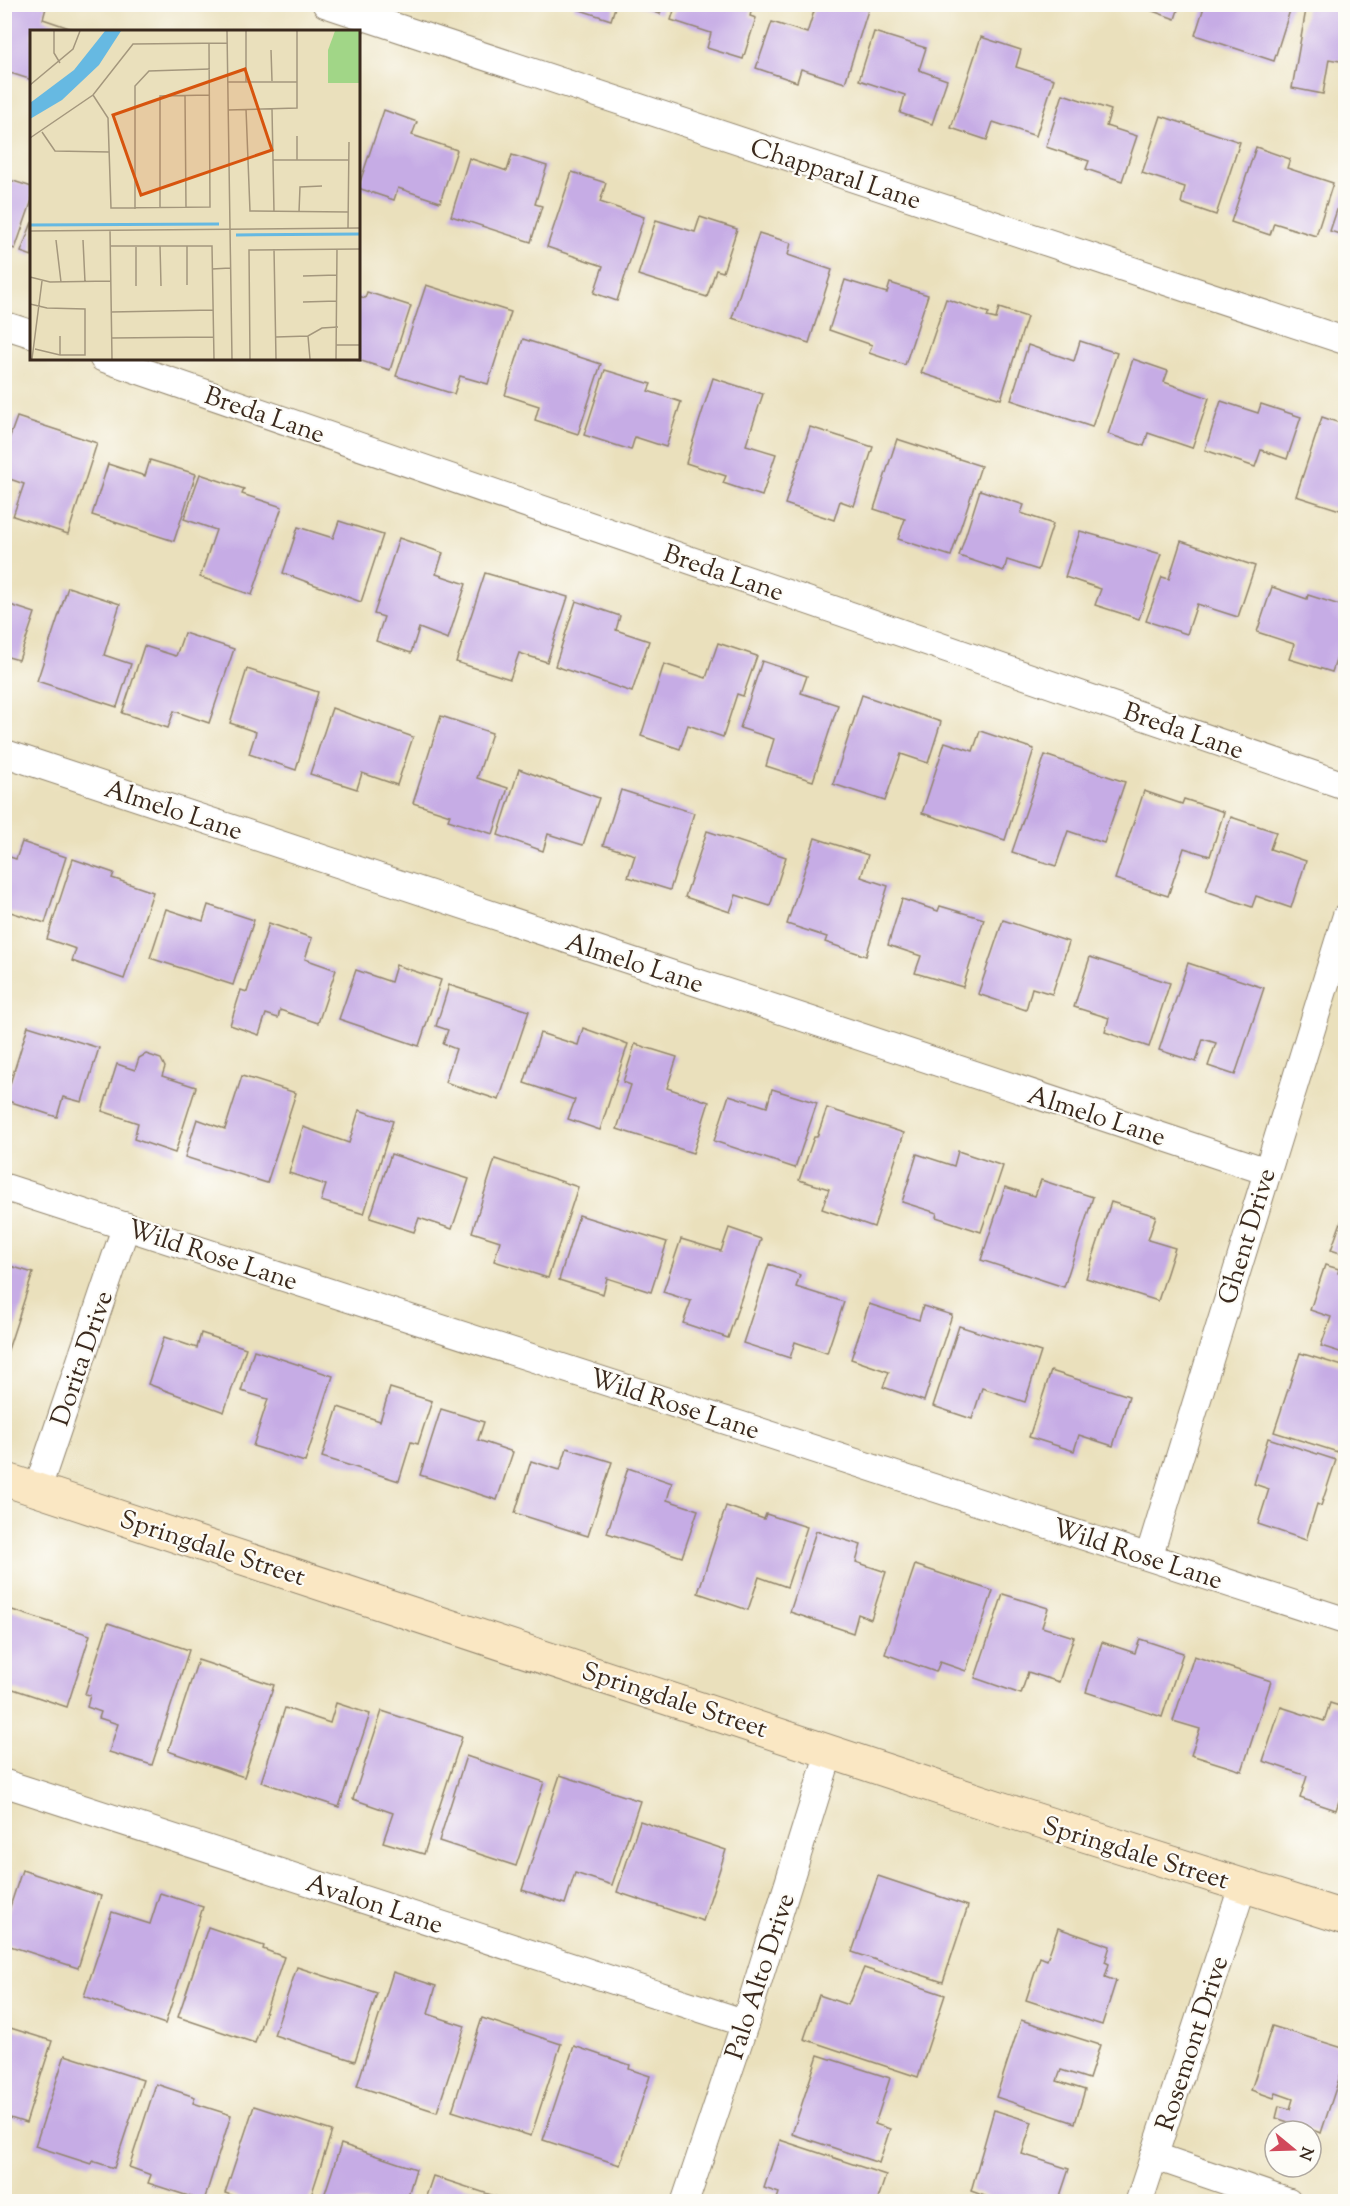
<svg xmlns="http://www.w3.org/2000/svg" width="1350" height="2206" viewBox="0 0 1350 2206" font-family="'Sorts Mill Goudy',serif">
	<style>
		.building { fill: #c6ace5 }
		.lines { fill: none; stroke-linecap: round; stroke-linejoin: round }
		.street-casing { stroke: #92856d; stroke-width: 29 }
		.secondary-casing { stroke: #92856d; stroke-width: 35 }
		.street { stroke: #fff; stroke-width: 27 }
		.secondary { stroke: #fae7c3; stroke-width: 33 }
		.labels { text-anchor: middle; stroke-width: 4.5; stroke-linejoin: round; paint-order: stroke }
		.street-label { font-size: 26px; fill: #3b2a1e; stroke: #fdfcf7 }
		.inset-river { fill: none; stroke: #66b9e2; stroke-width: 3 }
		.inset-road { fill: none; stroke: #a4977d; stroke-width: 1.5 }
		.view { fill: #d7540e; fill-opacity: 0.15; stroke: #d7540e; stroke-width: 3 }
		.inset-edge { fill: none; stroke: #3b2a1e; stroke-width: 3 }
	</style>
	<rect width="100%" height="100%" fill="#fdfcf7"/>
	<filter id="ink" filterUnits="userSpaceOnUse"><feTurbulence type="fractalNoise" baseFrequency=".0167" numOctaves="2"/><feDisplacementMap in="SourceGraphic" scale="12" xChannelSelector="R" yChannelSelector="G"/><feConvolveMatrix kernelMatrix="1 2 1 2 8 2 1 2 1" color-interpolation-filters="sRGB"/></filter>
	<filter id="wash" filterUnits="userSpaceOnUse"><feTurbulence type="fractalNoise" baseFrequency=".008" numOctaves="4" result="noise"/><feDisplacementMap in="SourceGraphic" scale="24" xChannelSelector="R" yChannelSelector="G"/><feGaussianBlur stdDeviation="1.35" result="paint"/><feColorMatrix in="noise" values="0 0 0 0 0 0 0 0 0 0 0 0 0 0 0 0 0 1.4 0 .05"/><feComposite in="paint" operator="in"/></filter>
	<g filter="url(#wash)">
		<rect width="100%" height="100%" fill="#eae0bc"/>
		<g id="blocks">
			<g class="building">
				<polygon points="4,4 47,4 43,19 81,32 32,32 32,80 4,71"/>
				<polygon points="575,4 616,4 611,20 574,8"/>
				<polygon points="632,4 663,4 660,14"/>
				<polygon points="676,4 753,4 750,16 756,18 743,59 707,48 711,33 671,20"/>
				<polygon points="809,4 870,4 845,83 801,69 797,82 756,68 772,22 807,33 815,8 808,7"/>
				<polygon points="1133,4 1180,4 1175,19"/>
				<polygon points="1205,4 1292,4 1274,61 1195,35"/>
				<polygon points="1307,4 1346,4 1346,62 1329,59 1323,94 1292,88"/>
				<polygon points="874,32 926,48 919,70 947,80 932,124 900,113 905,95 859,80"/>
				<polygon points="981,37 1021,50 1016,67 1054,79 1036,136 993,122 987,140 951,128"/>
				<polygon points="1063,94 1111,110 1106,126 1137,136 1122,181 1086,169 1089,161 1046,147"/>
				<polygon points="384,110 417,122 412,135 457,150 440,202 398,188 394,200 358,188"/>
				<polygon points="1161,116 1240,142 1216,215 1181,203 1185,187 1142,173"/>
				<polygon points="1256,147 1290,159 1287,168 1333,183 1316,236 1274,223 1270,235 1231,222"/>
				<polygon points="512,155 547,166 535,204 542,206 531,242 451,216 469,158 507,171"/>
				<polygon points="572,172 606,183 600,202 644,217 617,301 594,293 603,266 547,247"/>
				<polygon points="4,178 32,187 32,200 15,249 4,245"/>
				<polygon points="1345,186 1346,186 1346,236 1330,231"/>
				<polygon points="700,217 737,229 723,272 716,270 707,297 638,275 656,220 695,232"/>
				<polygon points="32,222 32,256 21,252"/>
				<polygon points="759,233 791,243 788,255 832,270 809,343 732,318"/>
				<polygon points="845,280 887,293 890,283 928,295 905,365 869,353 872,345 829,330"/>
				<polygon points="426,285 511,312 488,384 460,376 454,394 396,376"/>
				<polygon points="367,292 411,306 390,370 358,360 358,296 365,298"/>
				<polygon points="946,299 989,313 987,317 996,319 999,308 1027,317 1001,399 921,373"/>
				<polygon points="523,339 601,364 578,434 535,420 539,406 505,395"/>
				<polygon points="1080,341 1117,353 1092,427 1011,400 1028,345 1074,361"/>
				<polygon points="1133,359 1168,371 1164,382 1209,398 1192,448 1148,433 1144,446 1108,434"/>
				<polygon points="605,370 651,384 648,391 681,402 666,447 635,437 631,450 584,435"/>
				<polygon points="713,378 763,394 746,445 776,454 762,496 723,483 726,476 686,463"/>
				<polygon points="1221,401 1258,413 1261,404 1301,417 1287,459 1261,450 1255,467 1205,450"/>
				<polygon points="17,417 97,443 68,534 13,516 24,484 4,477 4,453"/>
				<polygon points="1322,417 1346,425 1346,512 1296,496"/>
				<polygon points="810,427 873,447 854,506 840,501 834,520 785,504"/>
				<polygon points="897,439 981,466 951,556 898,539 905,519 874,509"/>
				<polygon points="150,460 196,474 174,541 92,515 108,464 145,476"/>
				<polygon points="200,474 244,489 242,494 282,507 252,595 200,577 216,530 184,519"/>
				<polygon points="980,490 1024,505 1021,513 1053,524 1038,570 1007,560 1004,571 959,556"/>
				<polygon points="339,521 383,535 361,602 283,573 298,527 333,538"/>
				<polygon points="1080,531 1161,554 1139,619 1095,605 1101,589 1065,577"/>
				<polygon points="399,538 443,553 436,574 466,584 448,639 419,628 411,653 376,641 384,617 374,614"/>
				<polygon points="1181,541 1255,566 1238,617 1197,604 1187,634 1146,621 1162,577 1169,579"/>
				<polygon points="485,573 568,597 547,662 519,653 510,679 456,662"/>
				<polygon points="68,587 120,604 104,655 131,664 117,707 37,681"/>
				<polygon points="1272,587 1307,599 1308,595 1346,607 1346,631 1332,672 1289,659 1294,644 1257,632"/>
				<polygon points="576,601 620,616 616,630 649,641 632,692 555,666"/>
				<polygon points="4,603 35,613 19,660 4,656"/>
				<polygon points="184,633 234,649 209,723 174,711 168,728 122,713 144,646 176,656"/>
				<polygon points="718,643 757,656 743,696 737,694 723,737 688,725 680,749 641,736 664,664 706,678"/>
				<polygon points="762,661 807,676 801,693 838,705 813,781 766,766 774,739 740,728"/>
				<polygon points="247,669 318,692 296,770 249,754 256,732 230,723"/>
				<polygon points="862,695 941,722 928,763 901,754 885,801 833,784"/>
				<polygon points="332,708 413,737 397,785 362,773 357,789 310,774"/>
				<polygon points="441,716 492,733 477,778 508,788 493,834 448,820 450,815 413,803"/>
				<polygon points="980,731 1034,749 1005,840 922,813 945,742 973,751"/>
				<polygon points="1045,755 1125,782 1104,843 1068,831 1056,866 1012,852"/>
				<polygon points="519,769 599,798 583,845 548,834 543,851 498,835"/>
				<polygon points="621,790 694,813 670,890 628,877 635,855 603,845"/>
				<polygon points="1144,791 1182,804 1184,799 1224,812 1210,856 1184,848 1168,896 1115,879"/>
				<polygon points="1231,817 1276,832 1270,849 1306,861 1291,908 1256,896 1252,907 1206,891"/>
				<polygon points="707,831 786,857 770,906 736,895 730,912 685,897"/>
				<polygon points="815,838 868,855 861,877 888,886 866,956 825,942 827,937 787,924"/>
				<polygon points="22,842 66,857 45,923 4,910 4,855 16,859"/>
				<polygon points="73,859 114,873 112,878 153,892 124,979 72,961 76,949 47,939"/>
				<polygon points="902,899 938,911 940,906 984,919 963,987 915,973 921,956 888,945"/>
				<polygon points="208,905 254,920 233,985 150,958 166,909 203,921"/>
				<polygon points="1003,920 1069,942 1052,994 1032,988 1026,1010 978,994"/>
				<polygon points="269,923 312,938 305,959 336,970 318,1023 280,1010 278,1018 266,1014 259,1035 230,1025 241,990 247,992"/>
				<polygon points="1090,957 1170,983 1149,1047 1105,1032 1109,1018 1074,1007"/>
				<polygon points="1188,963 1264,988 1235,1075 1208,1066 1216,1043 1203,1039 1196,1062 1159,1050"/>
				<polygon points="396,965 441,980 419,1046 339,1019 356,970 391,982"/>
				<polygon points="449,985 529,1011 499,1100 445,1082 456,1049 443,1044 448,1030 436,1026"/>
				<polygon points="28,1026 99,1048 82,1102 63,1097 57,1117 5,1100"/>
				<polygon points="583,1028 628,1044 600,1130 568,1119 575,1100 524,1083 540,1033 578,1045"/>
				<polygon points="635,1044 677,1057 667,1088 709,1102 693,1153 617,1129 631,1085 623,1082"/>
				<polygon points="146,1054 161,1059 165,1067 162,1076 196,1087 175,1153 134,1139 138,1123 102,1111 117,1064 135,1070 139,1058"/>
				<polygon points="242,1076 296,1093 267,1183 185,1157 197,1119 225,1129"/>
				<polygon points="772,1089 817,1103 795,1168 714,1141 729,1095 767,1107"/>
				<polygon points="827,1108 904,1133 874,1227 822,1209 829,1189 799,1180 814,1137 817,1137"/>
				<polygon points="359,1110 393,1121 364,1214 321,1201 326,1185 289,1173 303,1127 349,1143"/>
				<polygon points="958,1151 1003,1166 981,1232 936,1217 937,1213 902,1202 917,1154 954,1166"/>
				<polygon points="391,1154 469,1179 452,1229 419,1218 414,1232 370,1218"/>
				<polygon points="495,1159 578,1187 548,1278 494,1261 500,1241 472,1232"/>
				<polygon points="1041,1180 1093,1197 1064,1287 981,1260 1005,1187 1035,1196"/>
				<polygon points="1111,1202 1156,1216 1148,1240 1175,1248 1158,1301 1086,1278"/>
				<polygon points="1346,1208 1346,1255 1331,1250"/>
				<polygon points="579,1215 667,1242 651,1292 607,1278 603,1294 559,1280"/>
				<polygon points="729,1228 761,1239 728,1338 683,1323 691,1301 663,1292 681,1239 721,1251"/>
				<polygon points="4,1264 33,1273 5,1359 4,1359"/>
				<polygon points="769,1264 800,1275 796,1287 844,1302 827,1353 795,1342 790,1358 743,1343"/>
				<polygon points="1325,1265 1339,1269 1338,1273 1346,1275 1346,1354 1321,1346 1331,1317 1310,1310"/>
				<polygon points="869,1304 919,1320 923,1306 952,1315 924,1401 883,1387 889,1372 851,1359"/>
				<polygon points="959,1326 1041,1352 1025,1402 982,1388 972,1419 933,1406"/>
				<polygon points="201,1333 246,1348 224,1412 148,1384 164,1337 197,1348"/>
				<polygon points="254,1350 333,1376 305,1462 253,1446 268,1399 241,1391"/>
				<polygon points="1300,1353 1346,1367 1344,1454 1274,1432"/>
				<polygon points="1051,1371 1129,1396 1113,1446 1079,1435 1074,1451 1029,1437"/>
				<polygon points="390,1388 432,1401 418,1444 411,1442 399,1481 322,1457 338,1407 380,1421"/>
				<polygon points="441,1409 484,1422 478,1440 513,1452 497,1500 420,1475"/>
				<polygon points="1268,1438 1336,1460 1321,1506 1317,1504 1306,1540 1258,1524 1269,1489 1254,1484"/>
				<polygon points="567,1448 612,1462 588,1536 515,1513 531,1461 560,1470"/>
				<polygon points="628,1468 672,1483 667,1500 698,1510 682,1557 607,1533"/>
				<polygon points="726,1506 764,1519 766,1514 807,1527 787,1587 759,1577 748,1610 698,1593"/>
				<polygon points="816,1531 861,1545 856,1562 886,1572 871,1619 858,1614 853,1633 790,1612"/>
				<polygon points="915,1565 993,1591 966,1671 940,1662 936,1672 885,1654"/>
				<polygon points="1003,1594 1048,1608 1042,1627 1074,1637 1059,1682 1028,1672 1021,1694 975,1678"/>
				<polygon points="9,1609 90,1635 67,1707 4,1686 4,1623"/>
				<polygon points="108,1623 189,1650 152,1765 109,1752 118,1724 99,1718 101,1712 87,1707 90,1695 85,1694"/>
				<polygon points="1140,1639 1183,1653 1162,1717 1086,1692 1102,1642 1135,1653"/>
				<polygon points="1194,1656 1271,1681 1242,1771 1191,1755 1200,1729 1173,1721"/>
				<polygon points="198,1660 274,1685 244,1777 168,1751"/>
				<polygon points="336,1703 370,1714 339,1807 261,1782 285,1708 330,1723"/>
				<polygon points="1330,1703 1346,1708 1346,1780 1336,1810 1300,1798 1307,1776 1263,1761 1281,1707 1324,1721"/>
				<polygon points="382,1711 462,1737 424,1854 383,1842 393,1813 353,1799"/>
				<polygon points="466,1756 544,1782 516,1866 439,1841"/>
				<polygon points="560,1775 640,1801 612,1885 575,1873 565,1904 522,1890"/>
				<polygon points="640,1821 726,1850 703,1921 617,1892"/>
				<polygon points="22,1870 101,1896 78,1968 4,1944 4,1925"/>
				<polygon points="878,1876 968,1906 943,1982 852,1952"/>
				<polygon points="160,1893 203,1907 165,2024 84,1996 112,1912 150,1924"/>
				<polygon points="208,1927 264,1946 263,1949 284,1957 255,2043 178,2017"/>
				<polygon points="1058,1928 1110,1946 1105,1962 1109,1964 1105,1977 1116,1981 1102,2025 1026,2000 1040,1957 1047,1960"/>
				<polygon points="297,1967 377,1993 355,2061 274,2035"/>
				<polygon points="864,1968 945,1995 918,2077 804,2039 819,1995 848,2005"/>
				<polygon points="393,1972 436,1986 428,2014 465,2026 437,2112 357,2086"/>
				<polygon points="482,2018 561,2044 531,2136 452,2111"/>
				<polygon points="1021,2020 1100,2045 1089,2079 1061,2070 1057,2081 1085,2090 1075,2123 996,2097"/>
				<polygon points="4,2026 52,2041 26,2123 4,2116"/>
				<polygon points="1272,2026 1346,2049 1346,2058 1321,2133 1276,2118 1279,2106 1290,2109 1293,2099 1276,2093 1274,2098 1251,2090"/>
				<polygon points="574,2046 630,2065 629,2069 650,2076 620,2165 543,2140"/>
				<polygon points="65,2055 143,2080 114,2168 92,2161 91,2164 35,2146"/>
				<polygon points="818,2055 890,2078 875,2124 890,2129 879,2163 792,2134"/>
				<polygon points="156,2084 195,2097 193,2103 231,2115 204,2201 148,2183 151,2175 129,2167"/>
				<polygon points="254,2106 332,2131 309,2202 252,2202 225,2193"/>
				<polygon points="994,2110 1032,2122 1022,2154 1069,2169 1058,2202 1001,2202 971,2191"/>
				<polygon points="780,2140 886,2175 877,2202 776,2202 779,2193 764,2188"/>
				<polygon points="341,2144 416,2169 406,2202 322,2202"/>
				<polygon points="433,2176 510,2201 510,2202 424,2202"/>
			</g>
		</g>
	</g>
	<g filter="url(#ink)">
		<use href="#blocks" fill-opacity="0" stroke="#92856d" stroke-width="1.5"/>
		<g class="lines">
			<g class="street-casing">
				<g id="street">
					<polyline points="326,4 1346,341"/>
					<polyline points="4,325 32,334"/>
					<polyline points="103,358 1346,786"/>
					<polyline points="4,753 1266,1171"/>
					<polyline points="4,1187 1346,1621"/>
					<polyline points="37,1490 126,1226"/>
					<polyline points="1149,1556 1346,917"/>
					<polyline points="4,1783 745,2023"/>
					<polyline points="1154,2156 1288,2202"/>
					<polyline points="685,2202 745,2023 830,1750"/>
					<polyline points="1139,2202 1243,1885"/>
				</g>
			</g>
			<g class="secondary-casing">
				<polyline id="secondary" points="4,1479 1018,1814 1346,1918"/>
			</g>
			<use href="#street" class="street"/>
			<use href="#secondary" class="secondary"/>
		</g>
	</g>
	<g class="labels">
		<g class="street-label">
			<text transform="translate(836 173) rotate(18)" y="9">Chapparal Lane</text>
			<text transform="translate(265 414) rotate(19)" y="9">Breda Lane</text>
			<text transform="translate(724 572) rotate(19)" y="9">Breda Lane</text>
			<text transform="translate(1184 730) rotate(19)" y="9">Breda Lane</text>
			<text transform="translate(174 809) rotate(18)" y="9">Almelo Lane</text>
			<text transform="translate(635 962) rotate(18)" y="9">Almelo Lane</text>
			<text transform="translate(1097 1115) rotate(18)" y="9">Almelo Lane</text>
			<text transform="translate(1246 1236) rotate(-73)" y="9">Ghent Drive</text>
			<text transform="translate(213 1254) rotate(18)" y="9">Wild Rose Lane</text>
			<text transform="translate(81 1358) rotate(-71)" y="9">Dorita Drive</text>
			<text transform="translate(675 1403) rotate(18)" y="9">Wild Rose Lane</text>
			<text transform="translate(213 1547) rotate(18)" y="9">Springdale Street</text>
			<text transform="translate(1138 1553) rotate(18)" y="9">Wild Rose Lane</text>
			<text transform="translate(675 1699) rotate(18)" y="9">Springdale Street</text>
			<text transform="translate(1136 1852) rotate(17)" y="9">Springdale Street</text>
			<text transform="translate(375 1903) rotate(18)" y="9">Avalon Lane</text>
			<text transform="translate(759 1976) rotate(-72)" y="9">Palo Alto Drive</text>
			<text transform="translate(1191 2043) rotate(-72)" y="9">Rosemont Drive</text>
		</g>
	</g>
	<g transform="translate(30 30)">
		<rect width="330" height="330" fill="#eae0bc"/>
		<path d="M305 1H330V53H298V20Z" fill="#a1d687"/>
		<path d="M75 1H91L69 35 32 70 0 89V73L44 40Z" fill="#66b9e2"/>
		<path class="inset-river" d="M0 195 189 194M206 205 330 204"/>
		<path class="inset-road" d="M24 1V23L30 33M197 1 202 329M216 1V52M241 20 242 51M198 52H267M0 55 43 19 50 1M63 65 78 88 81 178 180 177 179 13M155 66 156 178M216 79 220 181 318 182M242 79 244 182M198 80 267 78V1M12 102 25 121 79 122M267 106V130M0 108 63 65 103 14 197 13M243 130H319M130 178V66L180 65M105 179V56L119 41 180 39M269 182 270 157 292 156M318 198 319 112M80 200 82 329M0 201 330 198M26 210 31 252M53 210 55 252M80 216H182L184 329M130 216 131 256M157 216V255M106 217V256M244 219 246 329M182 239 200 238M273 246 307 245M0 247 20 252 81 251M273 272 307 271M0 274 17 278 55 279V325H30L5 319M81 282 183 280M30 306V325M278 306 280 329M246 307 278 306 292 298 308 297M81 308 183 307M306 315H330M2 329 12 251M220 329 219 220 330 219M306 329 307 219"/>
		<path class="view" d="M215 39 242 120 111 165 83 85Z"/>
		<rect width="330" height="330" class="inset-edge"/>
	</g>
	<rect width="1350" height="2206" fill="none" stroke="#fdfcf7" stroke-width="24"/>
	<g transform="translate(1293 2149) rotate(109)"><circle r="28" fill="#fdfcf7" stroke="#afa8a0" stroke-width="1.5"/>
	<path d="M0-4.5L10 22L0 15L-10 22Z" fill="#d1495b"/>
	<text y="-9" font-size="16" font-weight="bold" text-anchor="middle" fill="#3b2a1e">N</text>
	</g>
</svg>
